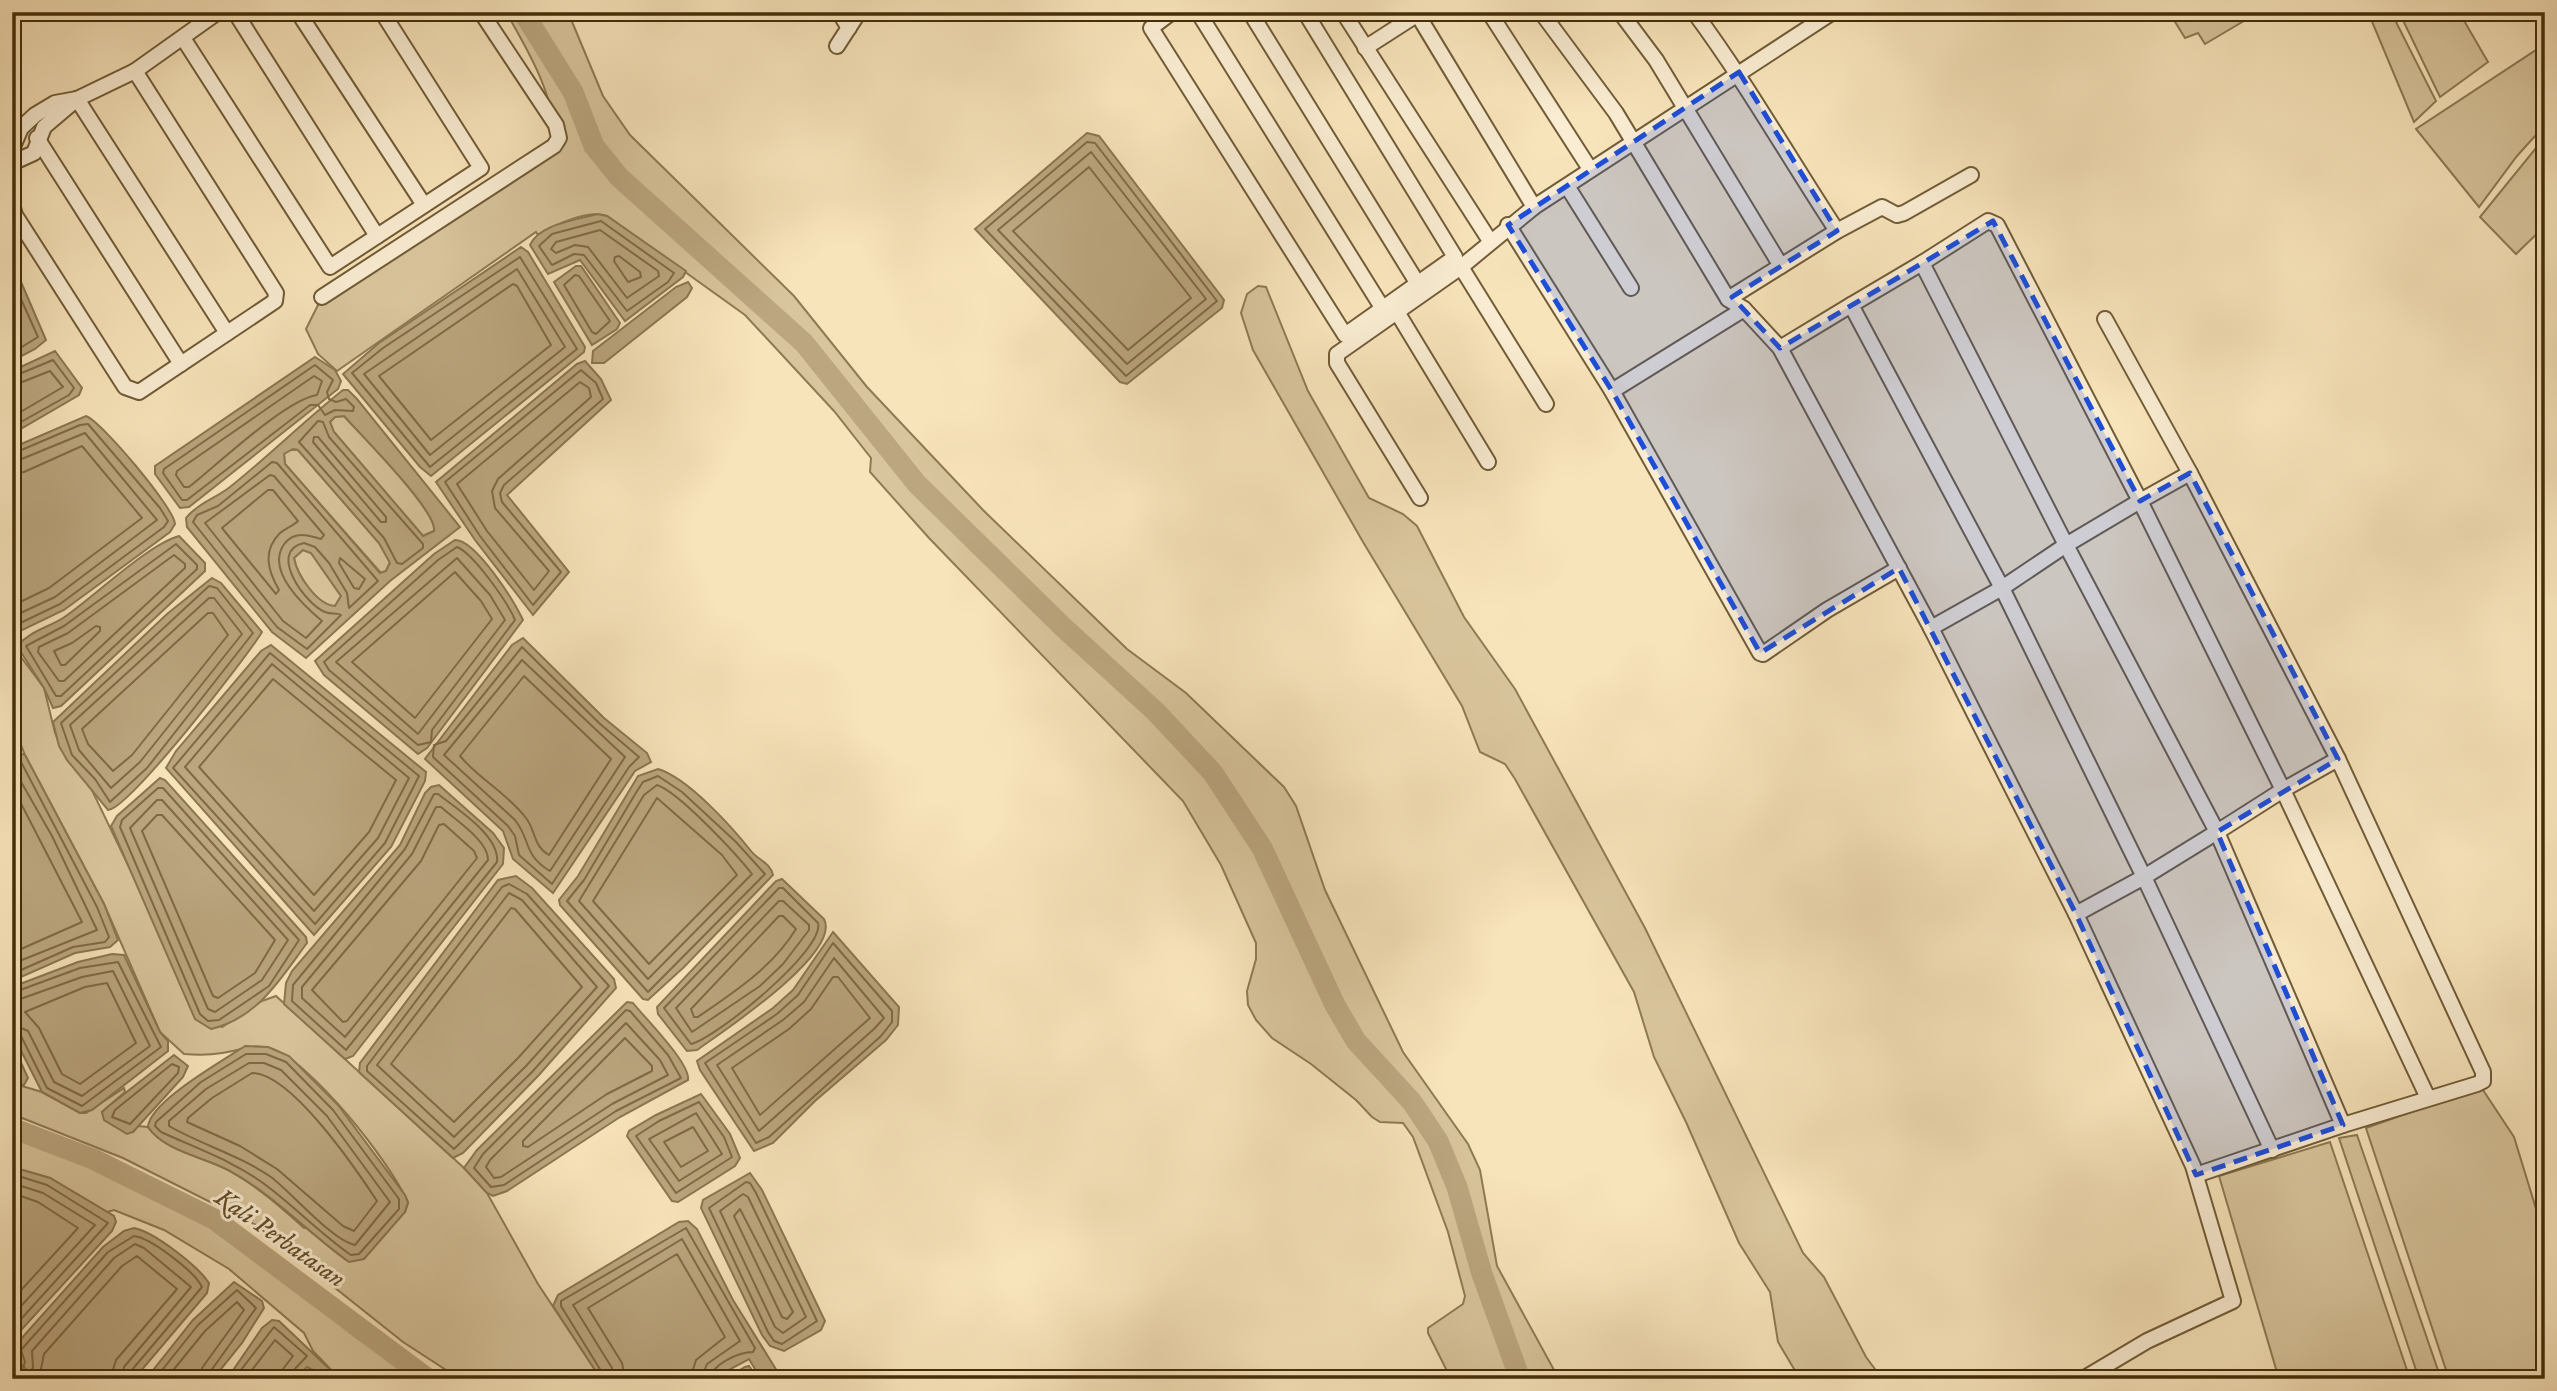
<svg xmlns="http://www.w3.org/2000/svg" width="2557" height="1391" viewBox="0 0 2557 1391" font-family="'IM FELL English',serif">
	<style>
		.green { fill: #d9c59d; stroke: #8e7a54; stroke-width: 2 }
		.water { fill: #bba67f; stroke: #8b7650; stroke-width: 2; fill-rule: evenodd }
		.lines { fill: none; stroke-linecap: round; stroke-linejoin: round }
		.shore { stroke: #806a44; stroke-width: 2 }
		.river { stroke: #bba67f; stroke-width: 21 }
		.minor-casing { stroke: #715c36; stroke-width: 18 }
		.minor { stroke: #faedd3; stroke-width: 14 }
		.marked { fill: #1d4ed8; fill-opacity: 0.2; stroke: #1d4ed8; stroke-width: 5; stroke-dasharray: 14 9; stroke-linejoin: round }
		.labels { text-anchor: middle; stroke-width: 6; stroke-linejoin: round; paint-order: stroke }
		.water-label { font-size: 26px; font-style: italic; fill: #624c27; stroke: #faedd3 }
	</style>
	<rect width="100%" height="100%" fill="#f8e4bb"/>
	<filter id="stains"><feTurbulence type="fractalNoise" baseFrequency=".00286" numOctaves="4"/><feColorMatrix values="0 0 0 0 .2 0 0 0 0 .09 0 0 0 0 .02 0 0 0 .5 -.17"/></filter>
	<radialGradient id="worn" r=".72"><stop offset=".6" stop-color="#630" stop-opacity="0"/><stop offset="1" stop-color="#630" stop-opacity=".3"/></radialGradient>
	<g class="green">
		<path d="M506 12H568L603 96 630 135 794 296 867 387 983 510 1127 649 1186 693 1284 787 1296 806 1325 890 1403 1052 1468 1144 1480 1170 1497 1266 1559 1379H1451L1428 1333V1328L1463 1304 1465 1296 1448 1232 1413 1137 1403 1123 1380 1122 1372 1117 1356 1100 1311 1064 1272 1038 1256 1020 1248 1005 1247 991 1256 959V943L1221 865 1183 801 929 538 870 472 871 458 834 411 745 315 607 216C588 209 554 225 538 235L536 232 337 371 318 354 306 329 322 297 554 146C557 99 529 52 506 12Z"/>
		<polygon points="2169,12 2259,12 2205,44 2198,33 2185,38"/>
		<polygon points="2368,12 2391,12 2436,101 2414,122"/>
		<polygon points="2399,12 2459,12 2488,62 2440,97"/>
		<polygon points="2545,44 2545,125 2517,156 2479,207 2416,129"/>
		<polygon points="2545,137 2545,226 2516,254 2480,217"/>
		<polygon points="1258,286 1266,287 1308,391 1369,498 1403,514 1417,526 1464,617 1515,689 1645,928 1803,1253 1824,1277 1866,1357 1878,1373 1894,1379 1800,1379 1778,1342 1770,1292 1739,1243 1686,1122 1654,1057 1634,992 1515,779 1505,764 1480,752 1462,706 1363,542 1253,350 1241,313 1247,294"/>
		<path d="M344 416C360 434 438 512 434 531L423 536 334 432 330 422 335 417Z"/>
		<polygon points="288,450 298,450 379,543 390,562 386,571 381,573 285,464 284,454"/>
		<path d="M303 550 311 553 341 596 335 606C317 605 297 575 294 558Z"/>
		<path d="M12 645 44 688 55 733 67 760 89 784 140 890 222 1027 262 1001 276 996 464 1168 487 1193 538 1284 601 1379H460L403 1342 256 1225 123 1158 12 1114V1083L42 1092 80 1113H86L124 1088 125 1092 102 1112 133 1132 138 1126 148 1127C164 1151 205 1157 230 1171 258 1187 281 1207 304 1228L405 1212 408 1203C392 1164 309 1059 270 1048 252 1043 239 1051 222 1053 210 1055 197 1055 184 1054L160 1032 104 904 25 755 12 722Z"/>
		<polygon points="2481,1087 2514,1137 2545,1238 2545,1379 2449,1379 2366,1128"/>
		<polygon points="2357,1135 2441,1379 2419,1379 2339,1138"/>
		<polygon points="12,1137 52,1150 164,1199 236,1239 357,1338 419,1379 340,1379 313,1351 304,1333 229,1269 164,1230 114,1210 107,1212 50,1178 12,1167"/>
		<polygon points="2330,1142 2410,1379 2279,1379 2219,1176"/>
	</g>
	<g class="water">
		<polygon points="1087,133 1099,136 1224,300 1222,308 1127,384 1120,382 975,229"/>
		<path d="M597 214 607 216 686 271 683 277 625 321 580 260 548 274 530 245C539 224 577 220 597 214Z"/>
		<polygon points="521,247 528,252 585,347 584,352 431,476 420,467 343,374 379,343"/>
		<polygon points="12,261 46,340 35,349 12,361"/>
		<polygon points="576,266 581,266 620,323 617,329 592,345 554,282"/>
		<polygon points="688,282 692,288 687,297 604,363 592,363 593,351 676,287"/>
		<polygon points="55,351 82,388 79,395 12,434 12,371"/>
		<polygon points="315,357 335,370 341,381 338,389 189,507 180,508 155,474 155,466"/>
		<polygon points="585,361 601,379 611,400 507,495 569,572 533,615 475,540 436,482 577,364"/>
		<path d="M343 390H348L357 399 460 527 390 581 306 658 272 632 187 527 186 518C197 504 216 498 230 487 269 456 304 421 343 390ZM344 416C360 434 439 513 434 531L423 536 334 432 330 422 335 417ZM293 449 298 450 379 543 390 563 386 571 380 573 285 464 284 454ZM303 550 311 553 341 596 335 606C317 605 297 575 294 558Z"/>
		<path d="M86 416C101 421 175 509 175 524L170 532 64 610 12 635V448Z"/>
		<path d="M179 536 205 563V571L61 706 53 708 44 688 17 646C30 631 47 628 63 618 93 598 147 545 179 536Z"/>
		<path d="M455 540C476 540 514 601 523 620L427 748 418 754 324 675 315 661 434 554Z"/>
		<path d="M212 578 221 583 262 632C247 657 129 809 108 810L67 760 59 746 53 722 167 614Z"/>
		<polygon points="523,638 604,718 647,753 651,762 635,771 553,893 513,859 503,831 425,759 512,645"/>
		<polygon points="271,645 426,772 425,781 391,847 314,935 166,768 176,751 261,651"/>
		<polygon points="12,750 25,755 104,904 118,940 110,947 75,953 12,981"/>
		<path d="M658 769C688 778 732 827 751 851 759 861 770 862 773 875L684 967 648 1000 643 999 560 905 559 900 578 876 638 776Z"/>
		<path d="M160 778 165 780 306 937 307 943C281 978 258 1018 211 1029L195 1019 111 826 117 816Z"/>
		<polygon points="439,785 493,833 504,848 503,864 353,1056 345,1059 284,1004 286,983 292,971 400,845 425,793 431,787"/>
		<polygon points="516,876 532,888 614,979 616,988 538,1076 463,1153 453,1158 359,1072 360,1063 498,880"/>
		<path d="M782 879 824 919C842 953 722 1032 697 1050L687 1051 658 1014 657 1007 776 881Z"/>
		<polygon points="833,932 899,1007 898,1025 886,1040 815,1101 773,1143 754,1151 700,1070 697,1061 773,1008 793,990"/>
		<polygon points="112,954 124,955 160,1032 168,1041 168,1051 92,1110 80,1113 42,1092 12,1033 12,987 78,962"/>
		<path d="M627 1002 633 1003C645 1018 691 1064 688 1080L620 1117 507 1191 493 1196 487 1193 464 1168 477 1150Z"/>
		<polygon points="12,1043 28,1078 24,1085 12,1083"/>
		<path d="M245 1046 268 1047 289 1056 338 1105 405 1195 408 1202 405 1212 364 1259 349 1262C308 1233 273 1194 228 1170 204 1157 164 1151 148 1127 149 1102 224 1060 245 1046Z"/>
		<polygon points="174,1055 188,1066 183,1077 133,1132 127,1134 104,1120 102,1112 110,1105"/>
		<polygon points="701,1094 730,1134 740,1158 735,1166 678,1202 672,1201 627,1136 629,1131 656,1115"/>
		<polygon points="12,1167 50,1178 114,1216 116,1222 112,1231 12,1340"/>
		<polygon points="750,1173 762,1190 825,1321 821,1330 784,1351 770,1346 762,1335 701,1208 703,1200"/>
		<polygon points="688,1221 697,1229 733,1300 782,1379 761,1379 749,1359 712,1379 601,1379 553,1306 558,1295 679,1222"/>
		<path d="M134 1228C154 1232 197 1265 209 1283L207 1293 134 1379H36L16 1359 12 1349 103 1247 124 1231Z"/>
		<polygon points="234,1282 262,1301 264,1308 242,1343 213,1379 146,1379 193,1320"/>
		<polygon points="272,1320 279,1321 340,1379 308,1379 313,1370 307,1367 295,1379 227,1379 262,1328"/>
		<polygon points="749,1366 758,1379 725,1379 745,1367"/>
	</g>
	<g class="lines">
		<g class="shore">
			<polygon points="1087,142 1095,143 1217,301 1126,376 985,229"/>
			<polygon points="1091,152 1206,299 1127,364 998,230"/>
			<polygon points="1089,167 1191,298 1128,350 1013,231"/>
			<polygon points="601,221 674,273 668,282 627,311 584,255 574,254 552,265 539,246 552,234"/>
			<polygon points="600,230 658,271 659,276 627,298 588,247 575,245 556,253 551,249 556,242"/>
			<polygon points="619,256 640,272 641,277 628,282 614,261 615,257"/>
			<polygon points="520,257 577,349 430,467 352,373 383,348"/>
			<polygon points="517,269 565,347 430,455 364,374"/>
			<polygon points="575,275 579,276 610,321 596,334 592,332 564,285"/>
			<polyline points="12,279 38,337 12,353"/>
			<polygon points="513,284 517,286 551,345 431,440 379,376"/>
			<polygon points="315,365 333,380 327,392 329,399 336,402 346,399 354,407 353,411 335,410 325,415 318,405 310,405 187,500 182,500 163,473 164,469"/>
			<polygon points="581,370 596,383 603,399 504,485 500,493 502,502 561,572 533,605 480,536 445,482"/>
			<path d="M314 376 322 381 317 395C285 400 217 465 189 487H184L176 475 177 471Z"/>
			<polyline points="12,377 53,360 74,388 69,395 12,427"/>
			<polygon points="580,382 589,388 591,397 498,479 492,491 495,508 549,571 534,590 487,531 457,484"/>
			<polyline points="12,386 50,371 63,387 12,417"/>
			<polygon points="318,421 323,422 329,437 423,544 423,548 402,564 397,563 384,538 299,442"/>
			<polygon points="314,437 318,437 386,517 386,522 381,522 313,442"/>
			<polyline points="12,454 80,425 88,424 160,508 168,521 164,527 60,604 12,627"/>
			<path d="M272 462 277 463 378 581 349 608 347 593 329 563 315 547 304 543C267 551 305 604 325 612 332 615 336 612 341 615L307 649 277 627 193 522 197 515 218 506Z"/>
			<polyline points="12,463 85,433 157,520 55,597 12,617"/>
			<polyline points="12,473 24,472 82,446 142,518 49,588 12,606"/>
			<path d="M270 475 274 476 324 535 321 539C308 535 295 531 285 543 264 570 303 605 322 621L306 638 283 621 205 523Z"/>
			<path d="M268 490H273L298 521C293 526 286 528 280 533 262 551 268 571 279 590L276 594 222 528Z"/>
			<polygon points="176,544 197,565 197,569 61,696 56,696 26,646 64,626"/>
			<path d="M457 547C474 554 508 603 515 620L432 730 431 742 418 745 329 670 324 662 438 560Z"/>
			<polygon points="174,555 185,564 185,568 64,681 59,681 38,652 39,647 68,633"/>
			<polygon points="340,558 365,579 359,589 354,588 339,563"/>
			<polygon points="457,558 490,595 505,620 418,734 336,662"/>
			<polygon points="455,572 481,601 492,619 415,718 352,662"/>
			<polygon points="209,586 217,588 253,633 147,768 110,802 95,779 72,755 61,723"/>
			<polygon points="209,598 214,598 242,634 140,762 111,788 79,750 70,725"/>
			<polygon points="208,613 213,613 228,635 132,755 113,771 88,744 82,729"/>
			<polygon points="96,626 100,627 100,631 65,665 61,665 54,651 72,643"/>
			<polygon points="522,647 599,723 639,757 629,767 552,884 519,855 515,836 508,826 433,757 434,745 446,741"/>
			<polygon points="270,653 419,776 385,843 315,924 173,768"/>
			<path d="M522 660 625 757 550 871C523 855 531 840 515 820L444 755Z"/>
			<polygon points="272,664 409,778 378,838 314,911 185,767"/>
			<path d="M524 676 611 759 549 855C533 846 536 831 526 818 508 794 479 779 460 756Z"/>
			<polygon points="273,679 396,780 369,832 314,895 199,767"/>
			<polyline points="12,757 20,760 97,907 109,937 105,942 73,947 12,974"/>
			<polyline points="12,766 52,836 97,930 12,964"/>
			<polygon points="658,776 682,792 736,842 765,874 648,992 567,901 584,880 637,791 643,782"/>
			<path d="M657 785C679 792 737 855 752 874L648 979 579 901 644 795Z"/>
			<polyline points="12,786 82,922 12,953"/>
			<polygon points="158,788 163,788 299,940 269,986 219,1020 208,1021 200,1014 120,827 122,820"/>
			<path d="M434 794H438C457 809 500 836 497 862L346 1050 292 1001 293 985 405 849Z"/>
			<polygon points="657,798 722,855 737,875 649,964 593,901"/>
			<polygon points="157,800 162,800 288,940 262,980 215,1012 208,1009 130,828"/>
			<path d="M436 807H441C454 819 489 841 488 860L345 1037 302 998V987L412 854Z"/>
			<polygon points="157,815 162,815 275,940 255,973 218,998 213,996 142,831"/>
			<polygon points="444,824 474,851 477,858 347,1021 343,1022 312,990 421,861 439,825"/>
			<polygon points="509,884 527,894 609,986 532,1072 454,1149 367,1071 367,1066 502,887"/>
			<path d="M779 888H783L818 923C825 950 716 1038 691 1044L664 1008Z"/>
			<polygon points="509,893 522,900 597,987 526,1066 454,1137 377,1065"/>
			<polygon points="779,901 783,901 809,925 809,930 783,964 760,986 692,1032 676,1008"/>
			<polygon points="511,908 515,909 582,987 518,1058 454,1122 391,1064"/>
			<path d="M779 916H783L796 929C772 968 734 992 698 1017H694L691 1009Z"/>
			<polygon points="833,943 892,1011 892,1022 881,1036 769,1137 756,1143 705,1063 777,1014 798,995"/>
			<polygon points="834,958 884,1018 874,1029 759,1131 717,1065 783,1020 804,1002"/>
			<polygon points="833,977 838,977 870,1018 760,1115 732,1068 789,1029 811,1009"/>
			<polygon points="107,983 136,1043 80,1084 62,1074 39,1028 25,1012 85,987"/>
			<polyline points="12,993 80,968 118,962 161,1047 82,1106 47,1088 21,1036 12,1032"/>
			<polyline points="12,1002 82,977 113,971 150,1046 82,1096 54,1082 28,1031 12,1024"/>
			<polygon points="626,1010 630,1011 668,1055 681,1078 616,1111 504,1185 491,1187 474,1168 483,1154"/>
			<polygon points="626,1023 660,1060 668,1075 612,1104 501,1177 494,1178 486,1167 490,1160"/>
			<polygon points="625,1038 652,1066 652,1071 607,1094 528,1147 523,1146 523,1141"/>
			<path d="M246 1054H266L286 1062 333 1110 399 1199V1209L359 1254 351 1255C321 1234 296 1208 267 1186 236 1162 196 1148 161 1132L155 1126 156 1122 201 1082Z"/>
			<path d="M249 1063H264L281 1070 327 1116 390 1202 355 1245C333 1241 292 1193 271 1177 239 1155 202 1145 169 1126V1121L206 1089Z"/>
			<polygon points="172,1064 179,1067 178,1073 130,1124 112,1117 115,1110"/>
			<path d="M252 1073C291 1073 356 1169 377 1201L354 1231 343 1226 277 1169 240 1146 187 1122 188 1118 212 1098Z"/>
			<polygon points="699,1102 724,1137 732,1157 676,1193 636,1136 659,1121"/>
			<polygon points="696,1113 722,1154 679,1181 649,1139"/>
			<polygon points="693,1127 708,1151 681,1167 664,1142"/>
			<polyline points="12,1174 47,1185 108,1223 12,1329"/>
			<polygon points="746,1182 750,1183 756,1193 817,1321 782,1344 774,1341 768,1332 709,1208"/>
			<polyline points="12,1183 43,1193 95,1225 12,1316"/>
			<polyline points="12,1193 38,1202 78,1228 12,1300"/>
			<polygon points="743,1194 748,1197 806,1317 783,1333 775,1327 720,1211"/>
			<polygon points="740,1209 793,1312 787,1319 782,1317 734,1216"/>
			<path d="M12 1370 23 1368 25 1362 21 1350 108 1252 134 1236C151 1238 195 1272 202 1287L131 1371 129 1379"/>
			<polyline points="23,1379 33,1368 32,1351 114,1258 135,1244 144,1248 191,1287 124,1367 121,1379"/>
			<polyline points="39,1379 44,1354 122,1266 137,1256 177,1289 116,1360 110,1379"/>
			<polyline points="155,1379 198,1325 237,1290 256,1308 210,1372 208,1379"/>
			<polyline points="166,1379 205,1331 237,1302 244,1310 202,1368 200,1379"/>
			<polyline points="234,1379 274,1327 307,1356 292,1372 291,1379"/>
			<polyline points="245,1379 275,1340 293,1356 283,1369 282,1379"/>
			<path d="M606 1379 561 1306V1301L686 1228 755 1348 753 1352C739 1352 712 1364 710 1379"/>
			<polyline points="615,1379 612,1368 573,1305 682,1239 740,1341 707,1364 701,1379"/>
			<polyline points="625,1379 622,1363 588,1308 677,1254 725,1337 696,1360 690,1379"/>
		</g>
		<g class="river">
			<polyline points="523,12 573,92 594,146 619,177 804,343 917,484 1063,627 1156,712 1213,773 1262,848 1335,1005 1356,1041 1412,1102 1438,1141 1457,1187 1482,1274 1520,1379"/>
			<polyline points="12,1128 93,1159 214,1219 428,1379"/>
		</g>
		<g class="minor-casing">
			<g id="minor">
				<polyline points="235,12 377,236"/>
				<polyline points="298,12 424,205"/>
				<polyline points="839,12 849,28"/>
				<polyline points="1172,12 1151,28 1345,335 1455,257 1305,12"/>
				<polyline points="1198,12 1383,309"/>
				<polyline points="1250,12 1418,284"/>
				<polyline points="1343,12 1490,241"/>
				<polyline points="1416,12 1534,207"/>
				<polyline points="1489,12 1590,169"/>
				<polyline points="1541,12 1616,113 1728,299 1744,309 1780,348 1931,628 2076,914 2193,1166 2233,1301 2147,1341 2083,1379"/>
				<polyline points="1620,12 1656,60 1781,266"/>
				<path d="M1694 12C1746 82 1789 158 1837 231"/>
				<polyline points="183,38 330,267 481,168 382,12"/>
				<polyline points="837,46 859,12"/>
				<polyline points="1365,48 1421,12"/>
				<polyline points="77,99 227,333"/>
				<polyline points="37,138 181,364"/>
				<polyline points="12,149 21,128 35,115 55,103 77,99 135,71 218,12"/>
				<polyline points="12,163 34,153 44,127 77,99"/>
				<polyline points="1567,186 1631,288"/>
				<polyline points="12,204 15,215 125,387 139,392 275,301 276,293 135,71"/>
				<polyline points="1508,225 1612,391 1760,653 1763,654 1827,610 1899,568"/>
				<polyline points="1922,263 1988,221 1997,225 2140,501 2190,473 2105,319"/>
				<polyline points="1461,267 1546,404"/>
				<polyline points="322,297 554,146 559,138 556,125 481,12"/>
				<polyline points="1728,299 1837,231 1882,207 1897,215 1904,213 1971,175"/>
				<polyline points="1851,305 1922,263 2066,545 2140,501 2283,790 2338,759 2483,1072 2483,1081 2477,1084 2343,1125 2196,1175"/>
				<polyline points="1397,312 1488,462"/>
				<polyline points="1780,348 1851,305 2002,588 2066,545 2217,832 2283,790 2428,1098"/>
				<polyline points="1612,391 1744,309"/>
				<polyline points="2190,473 2338,759"/>
				<polyline points="1420,498 1337,363 1337,354 1461,267 1534,207 1833,12"/>
				<polyline points="1931,628 2002,588 2144,877 2217,832 2343,1125"/>
				<polyline points="2076,914 2144,877 2272,1150"/>
			</g>
		</g>
		<use href="#minor" class="minor"/>
	</g>
	<path class="marked" d="M1739 72 1837 231 1732 297 1780 348 1993 221 2140 501 2190 473 2338 759 2217 832 2343 1125 2196 1175 2076 914 1899 568 1760 653 1612 391 1508 225Z"/>
	<g class="labels">
		<g class="water-label">
			<text transform="translate(281 1237) rotate(35)" y="9">Kali Perbatasan</text>
		</g>
	</g>
	<rect width="2557" height="1391" fill="none" stroke="#f8e4bb" stroke-width="42"/>
	<rect x="14" y="14" width="2529" height="1363" fill="none" stroke="#442e0a" stroke-width="3.5"/>
	<rect x="21" y="21" width="2515" height="1349" fill="none" stroke="#442e0a" stroke-width="2"/>
	<rect width="100%" height="100%" filter="url(#stains)"/>
	<rect width="100%" height="100%" fill="url(#worn)"/>
</svg>
